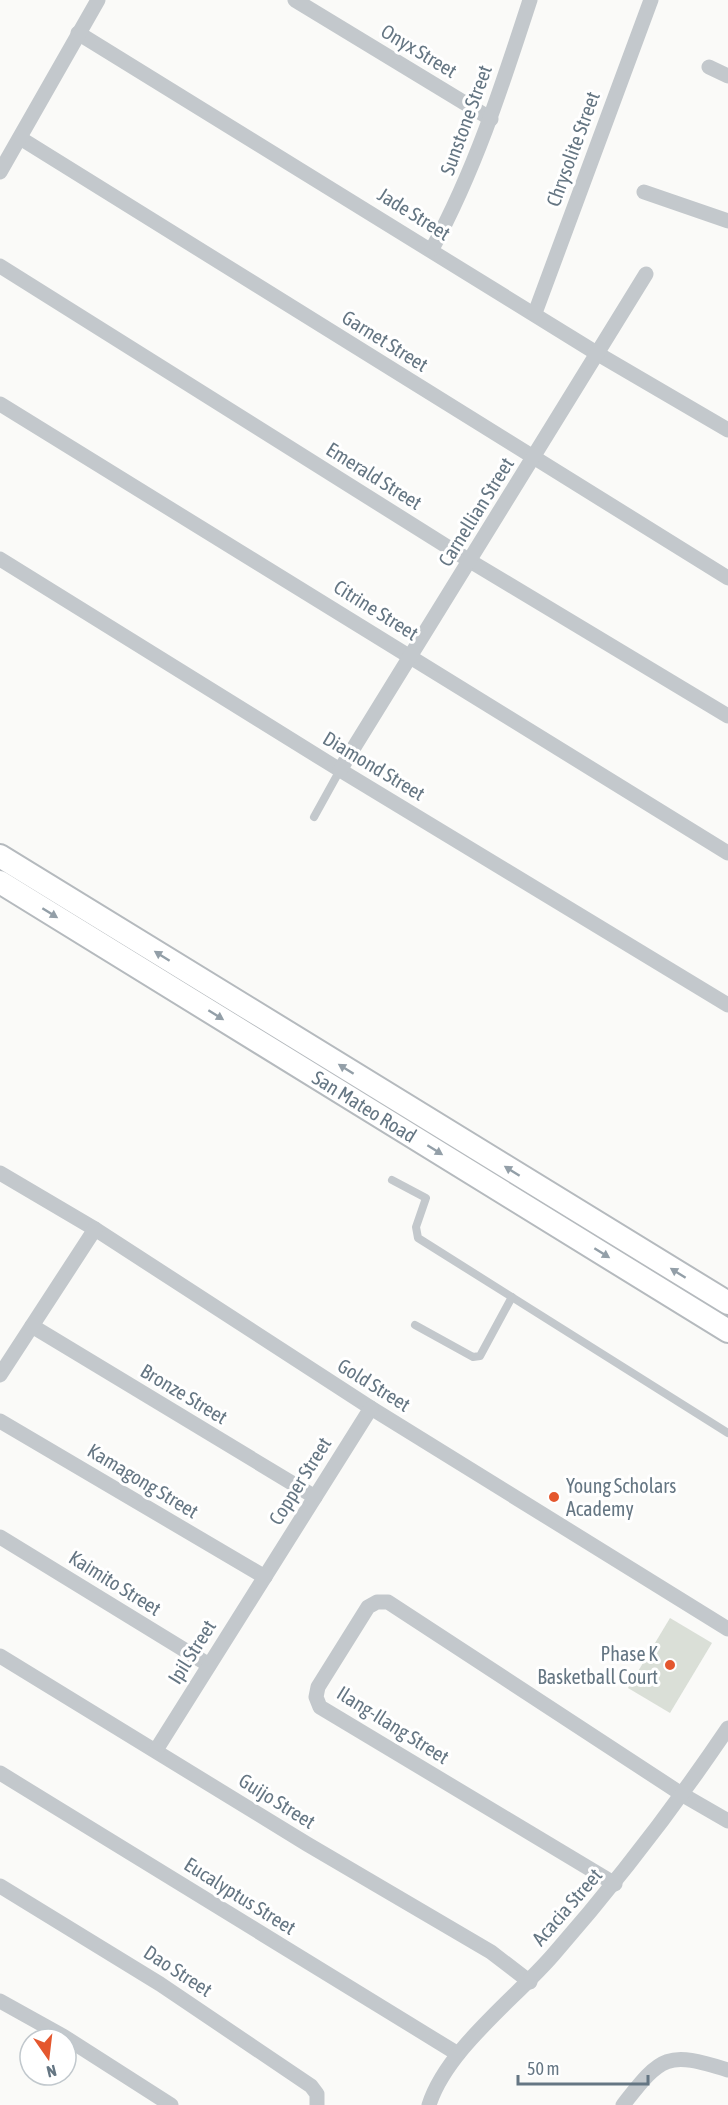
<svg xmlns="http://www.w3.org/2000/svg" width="728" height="2105" viewBox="0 0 728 2105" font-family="'Asap Condensed',sans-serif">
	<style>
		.green { fill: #dadfd7 }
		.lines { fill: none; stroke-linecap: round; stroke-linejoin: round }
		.primary-casing { stroke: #b5babe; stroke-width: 26 }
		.service { stroke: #c3c8cc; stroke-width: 8 }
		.minor { stroke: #c3c8cc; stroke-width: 15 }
		.primary { stroke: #fff; stroke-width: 22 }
		.oneway { fill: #939fa8 }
		.poi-dot { fill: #e4572e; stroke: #fff; stroke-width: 2 }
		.labels { text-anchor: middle; stroke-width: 6; stroke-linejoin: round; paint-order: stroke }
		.street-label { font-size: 20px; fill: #657683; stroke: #fff }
		.poi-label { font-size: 20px; fill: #657683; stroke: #fff; text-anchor: start }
	</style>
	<rect width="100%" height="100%" fill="#fafaf8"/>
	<polygon class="green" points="670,1618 712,1643 670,1713 628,1688"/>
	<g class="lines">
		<g class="primary-casing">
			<g id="primary">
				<polyline points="0,856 728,1303"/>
				<path id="s1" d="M0 882 728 1331"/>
			</g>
		</g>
		<g class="service">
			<polyline points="314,817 340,770"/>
			<polyline points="392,1180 426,1198 416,1227 418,1238 728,1433"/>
			<polyline points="415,1325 473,1357 480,1356 512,1297"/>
		</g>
		<g class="minor">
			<polyline points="295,0 491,119"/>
			<polyline points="78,33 598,354 728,430"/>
			<polyline points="709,67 728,76"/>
			<polyline points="20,138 728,578"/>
			<polyline points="0,172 98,0"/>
			<polyline points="644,192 728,221"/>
			<path d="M432 249C475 170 502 86 530 0"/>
			<polyline points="0,266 470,561 728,716"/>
			<polyline points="535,313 651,0"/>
			<polyline points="0,404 728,853"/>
			<polyline points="0,559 340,770 728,1005"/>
			<polyline points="340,770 646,274"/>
			<polyline points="0,1173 95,1229 371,1408 728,1629"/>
			<polyline points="32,1326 315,1497"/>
			<polyline points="0,1375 95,1229"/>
			<polyline points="0,1421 265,1577"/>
			<polyline points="0,1537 209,1665"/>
			<polyline points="0,1656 307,1844 491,1952 530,1982"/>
			<polyline points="156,1750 371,1408"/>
			<polyline points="0,1773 458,2054"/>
			<polyline points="615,1884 320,1707 316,1697 318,1687 368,1607 377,1602 388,1602 683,1795 728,1821"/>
			<polyline points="0,1886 160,1984 311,2086 317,2094 317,2105"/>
			<polyline points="0,2001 63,2036 171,2105"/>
			<path d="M429 2105C447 2049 514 2000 553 1955 616 1883 674 1808 728 1728"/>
			<path d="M623 2105C662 2055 667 2051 728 2070"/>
		</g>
		<use href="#primary" class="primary"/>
	</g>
	<defs><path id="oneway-solid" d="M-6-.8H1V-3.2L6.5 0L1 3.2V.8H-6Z" transform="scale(1.5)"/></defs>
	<g class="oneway">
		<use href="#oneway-solid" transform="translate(50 913) rotate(32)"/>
		<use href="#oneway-solid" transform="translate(162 956) rotate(-148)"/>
		<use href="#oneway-solid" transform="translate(216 1015) rotate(32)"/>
		<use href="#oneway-solid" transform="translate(346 1069) rotate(-148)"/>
		<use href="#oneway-solid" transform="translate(435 1150) rotate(32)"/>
		<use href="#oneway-solid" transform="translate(512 1171) rotate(-148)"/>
		<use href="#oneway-solid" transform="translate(602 1253) rotate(32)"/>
		<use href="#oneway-solid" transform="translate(678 1273) rotate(-148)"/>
	</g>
	<g class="poi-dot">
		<circle cx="554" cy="1497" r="6"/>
		<circle cx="670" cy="1665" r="6"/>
	</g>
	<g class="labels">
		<g class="street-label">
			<text transform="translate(419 51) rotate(31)" y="7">Onyx Street</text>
			<text transform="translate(466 120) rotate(-70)" y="7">Sunstone Street</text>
			<text transform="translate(573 149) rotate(-70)" y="7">Chrysolite Street</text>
			<text transform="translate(414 214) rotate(32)" y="7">Jade Street</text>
			<text transform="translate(385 341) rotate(32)" y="7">Garnet Street</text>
			<text transform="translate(374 476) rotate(32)" y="7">Emerald Street</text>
			<text transform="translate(476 512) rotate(-58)" y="7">Carnellian Street</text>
			<text transform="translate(376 610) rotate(32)" y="7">Citrine Street</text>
			<text transform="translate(374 766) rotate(31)" y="7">Diamond Street</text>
			<text dy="7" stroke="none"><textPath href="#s1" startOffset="428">San Mateo Road</textPath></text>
			<text transform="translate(374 1385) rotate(32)" y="7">Gold Street</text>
			<text transform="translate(184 1394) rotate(31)" y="7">Bronze Street</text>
			<text transform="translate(143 1481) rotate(31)" y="7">Kamagong Street</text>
			<text transform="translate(300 1481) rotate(-58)" y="7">Copper Street</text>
			<text transform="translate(115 1583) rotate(32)" y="7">Kaimito Street</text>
			<text transform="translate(192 1652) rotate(-58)" y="7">Ipil Street</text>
			<text transform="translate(393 1725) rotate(32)" y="7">Ilang-Ilang Street</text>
			<text transform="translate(277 1801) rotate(32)" y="7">Guijo Street</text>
			<text transform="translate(240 1896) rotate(32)" y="7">Eucalyptus Street</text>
			<text transform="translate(567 1907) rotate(-49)" y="7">Acacia Street</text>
			<text transform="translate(178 1971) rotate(33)" y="7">Dao Street</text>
		</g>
		<g class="poi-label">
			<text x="566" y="1493">Young Scholars<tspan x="566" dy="23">Academy</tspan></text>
			<text x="658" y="1661" text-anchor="end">Phase K<tspan x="658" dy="23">Basketball Court</tspan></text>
		</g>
	</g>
	<g transform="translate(48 2057) rotate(166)"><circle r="28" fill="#ffffff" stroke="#c1c8cd" stroke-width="1.5"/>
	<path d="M0-4.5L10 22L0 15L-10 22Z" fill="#e4572e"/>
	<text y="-9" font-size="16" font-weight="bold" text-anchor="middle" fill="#657683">N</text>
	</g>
	<path d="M518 2075v9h130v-9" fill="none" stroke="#657683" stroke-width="3"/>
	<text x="527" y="2075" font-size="18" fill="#657683" stroke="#ffffff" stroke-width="4.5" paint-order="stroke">50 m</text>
</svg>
